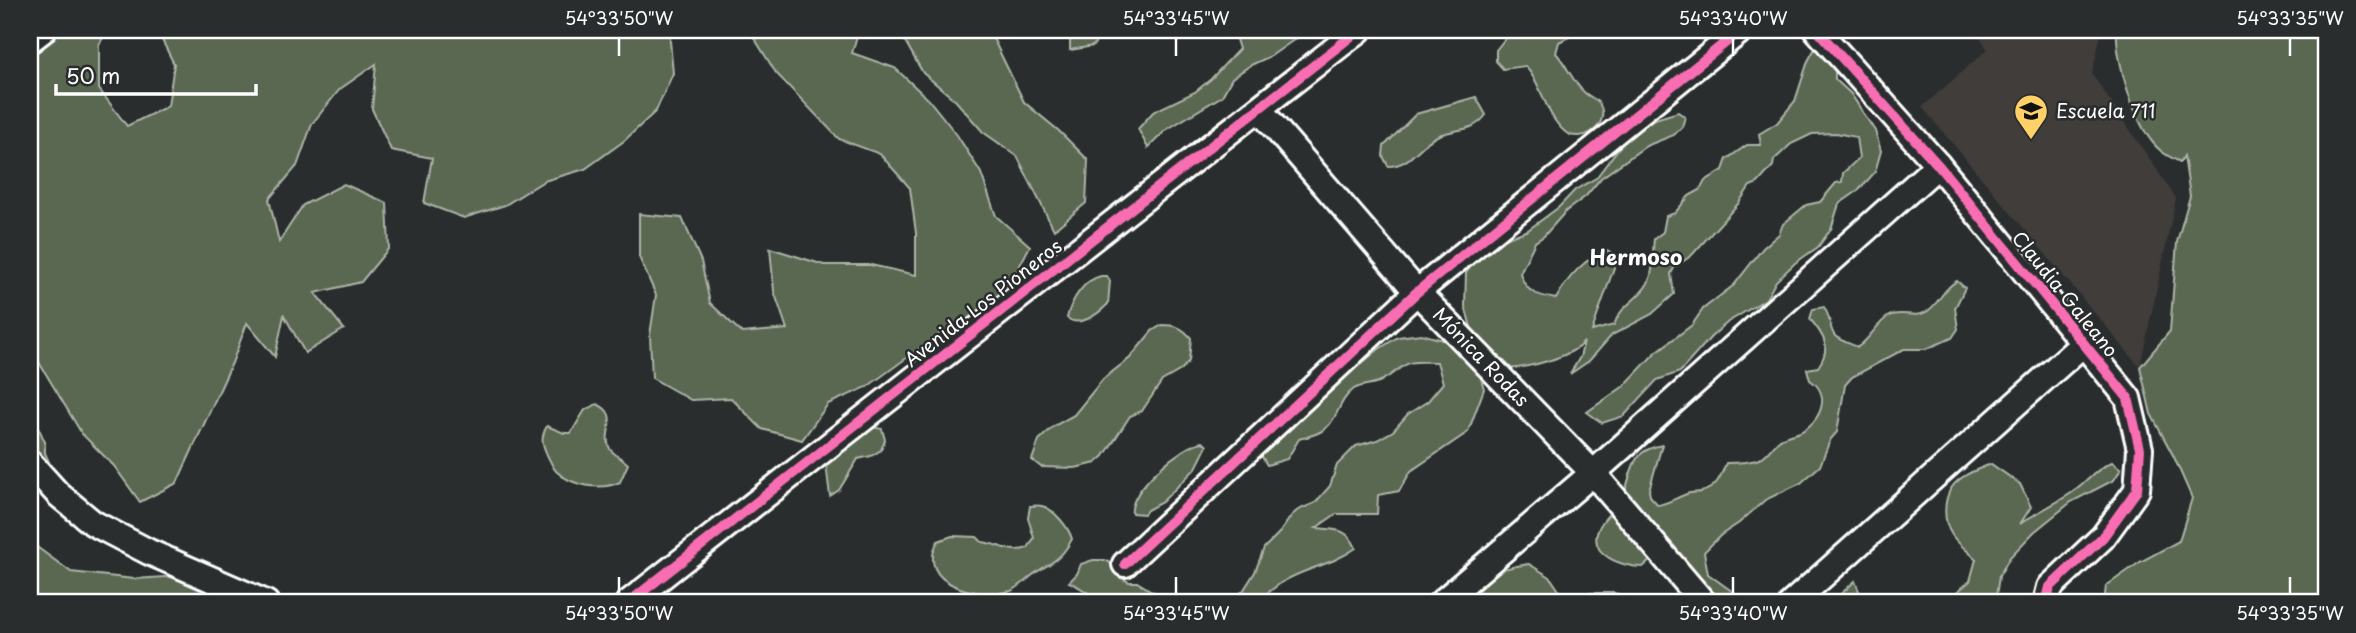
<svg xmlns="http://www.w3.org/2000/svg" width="2356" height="633" viewBox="0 0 2356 633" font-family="'Playpen Sans',sans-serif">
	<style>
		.built { fill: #3f3e3b }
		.green { fill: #5a6851; stroke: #acb4a8; stroke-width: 2 }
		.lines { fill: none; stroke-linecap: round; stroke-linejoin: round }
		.minor-casing { stroke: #fff; stroke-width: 30 }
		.minor { stroke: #2a2d2e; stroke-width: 24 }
		.cycleway-casing { stroke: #2a2d2e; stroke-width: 15 }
		.cycleway { stroke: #f96db3; stroke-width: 10 }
		.ticks { fill: none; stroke: #fff; stroke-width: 2.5 }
		.labels { text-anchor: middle; stroke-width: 5; stroke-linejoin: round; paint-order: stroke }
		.poi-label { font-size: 19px; fill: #fff; stroke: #2a2d2e; text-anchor: start }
		.street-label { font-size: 19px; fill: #fff; stroke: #2a2d2e }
		.neighbourhood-label { font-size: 21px; font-weight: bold; fill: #fff; stroke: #2a2d2e }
		.neatline { fill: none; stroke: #fff; stroke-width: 2.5 }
		.ticks-label { font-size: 18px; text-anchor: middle; fill: #fff }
	</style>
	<rect width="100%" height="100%" fill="#2a2d2e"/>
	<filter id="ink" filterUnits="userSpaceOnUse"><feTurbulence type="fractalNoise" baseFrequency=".0143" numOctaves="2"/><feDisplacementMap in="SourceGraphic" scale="14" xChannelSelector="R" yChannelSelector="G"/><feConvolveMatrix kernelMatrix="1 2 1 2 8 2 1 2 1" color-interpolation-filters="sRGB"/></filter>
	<g filter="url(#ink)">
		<polygon class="built" points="1974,30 2102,30 2092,74 2176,198 2140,367 1922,107 1988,49"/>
		<g class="green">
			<polygon points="49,30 107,30 99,45 99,89 127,126 168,106 174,64 157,30 669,30 673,73 656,111 624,141 585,169 544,181 505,205 464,218 424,203 432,158 391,150 372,109 376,64 340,89 312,124 297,166 269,199 279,242 303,205 344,184 387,203 389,248 361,282 315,293 344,329 305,353 284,315 275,357 247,323 232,363 177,483 140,502 114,466 82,434 37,359 30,341 30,51"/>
			<polygon points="756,30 859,30 852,53 895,68 929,100 957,135 981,173 996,216 1030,246 1009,286 976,316 938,335 867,387 828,404 802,440 762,429 731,398 691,400 652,378 650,335 656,295 639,257 639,214 682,218 701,261 710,303 742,333 787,329 774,291 770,248 824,265 871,265 916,275 916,233 910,188 880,154 839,139 776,73 753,36"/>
			<polygon points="895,30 989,30 1024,102 1059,131 1088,160 1086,203 1054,230 1017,156 983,132 955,100 923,73 901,34"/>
			<polygon points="1070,30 1104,30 1093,46 1070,50"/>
			<polygon points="1233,30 1308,30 1271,56 1251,65 1232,78 1222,96 1166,130 1148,148 1138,129 1153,112 1195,92 1211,79 1239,49"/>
			<path d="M1512 30H1582L1559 42 1556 53C1567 65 1573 83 1585 93 1591 98 1598 99 1601 107 1609 128 1579 145 1564 131 1544 113 1543 85 1525 66L1503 69 1496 61V50Z"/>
			<path d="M2117 30H2326V603H2104L2106 586 2140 562 2179 541 2192 498 2174 457 2151 414 2140 367 2170 331 2177 242 2190 196 2184 156 2180 162C2174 159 2167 156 2161 151 2136 131 2115 61 2117 30Z"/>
			<path d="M1818 43 1835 58V79L1851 94 1875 131 1881 151 1875 172 1859 190 1839 204 1831 229 1818 247 1795 263 1776 281 1766 299 1728 322 1711 337 1680 372 1657 380 1624 416 1602 423 1587 412 1624 386 1655 353 1692 325 1703 309 1734 285 1763 248 1779 234 1783 224 1806 205 1820 202 1836 183 1842 182 1843 173 1859 158 1856 137 1836 133 1812 134 1791 144 1774 160 1773 166 1758 183 1750 186 1738 204 1692 255 1674 268 1671 274 1674 294 1652 314 1612 335 1589 361 1570 374 1580 357 1584 342C1570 358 1524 369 1502 369L1476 340 1471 327 1465 306 1466 273 1482 252 1492 244 1528 230 1559 207 1575 190 1596 178 1624 141 1652 120 1678 112 1685 117 1682 127 1674 135 1646 146 1601 178 1586 196 1566 211 1544 236 1535 242 1520 273C1526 293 1536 295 1556 299 1567 278 1585 258 1607 250L1618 256 1592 331 1614 325C1620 305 1638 301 1648 283 1655 269 1652 254 1654 239L1663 232 1666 216 1675 213 1689 196 1700 190 1705 181 1723 170 1727 159 1747 145H1761L1759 134 1777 123 1795 101 1808 61Z"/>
			<path d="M1476 97 1486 115C1473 133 1455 128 1437 136 1418 145 1411 166 1388 166L1383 156 1384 146 1416 114Z"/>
			<path d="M1101 276H1107L1110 281 1108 304C1098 314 1080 328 1067 318 1071 301 1083 280 1101 276Z"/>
			<path d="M1957 281 1965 288 1955 308 1958 329 1952 338 1926 349H1904L1852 377 1845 385 1837 432 1830 440 1820 466 1801 483 1765 500 1739 523 1721 535 1704 552 1708 574 1740 597V603H1733L1651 560 1643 567C1623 567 1586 555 1599 528 1604 517 1613 511 1619 502 1636 477 1624 452 1662 445L1649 490 1650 496 1658 505C1670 503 1679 496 1690 493 1694 492 1698 493 1701 492 1717 488 1721 476 1726 463 1737 463 1749 463 1759 459 1768 455 1772 446 1779 440 1785 435 1793 435 1800 432 1821 422 1832 394 1810 380L1807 369 1818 367C1832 348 1824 335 1810 319L1813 309 1824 307C1831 317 1829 329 1835 336 1840 341 1851 344 1858 347 1871 338 1876 324 1889 316 1902 310 1914 319 1926 312 1939 305 1942 289 1957 281Z"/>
			<path d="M1162 325C1175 325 1182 327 1191 338L1189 361 1181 370 1162 381 1142 411 1130 416 1104 456 1096 463 1075 468 1041 467 1032 460 1039 440 1054 426 1074 415 1103 379 1130 358 1152 331Z"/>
			<path d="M1421 334 1443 340 1462 353 1478 368 1484 389 1468 432 1411 471 1399 491 1378 495 1377 514H1336L1316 528C1335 530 1347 527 1356 548 1324 571 1286 568 1259 603H1227L1243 591 1255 572 1264 548 1280 532 1292 515 1298 510 1315 503 1330 486 1337 465 1356 446 1377 440 1393 431 1408 414 1428 401 1443 383 1437 362C1399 360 1409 365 1381 381 1373 385 1362 384 1354 389 1340 399 1339 414 1329 425 1321 434 1310 436 1299 439L1287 459 1267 465 1256 447 1342 376 1361 364 1379 349 1398 337Z"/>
			<path d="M597 404C622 415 601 432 610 449 614 455 623 459 628 464L620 482C601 491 571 486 556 471 552 467 551 462 548 457 542 444 540 438 547 426L564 433H571L585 410Z"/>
			<polygon points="30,419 40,431 45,442 45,453 50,464 44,491 30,502"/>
			<polygon points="868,426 882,429 885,440 881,450 871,456 858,459 839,490 830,496 826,464 826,439"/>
			<path d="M1203 442 1207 446 1196 468 1162 502 1147 510 1144 514 1132 513C1128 491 1182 444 1203 442Z"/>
			<path d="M2112 462 2121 469 2114 480 2071 502 2034 532 2010 557 1999 576 1995 603H1944L1970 581 1976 559C1968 551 1958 544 1952 535 1943 522 1943 500 1952 487 1960 475 1979 469 1991 464L2020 484 2031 507 2020 524C2038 511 2060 502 2077 489 2090 479 2097 468 2112 462Z"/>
			<path d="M1030 506C1034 506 1038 505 1042 506 1054 509 1069 528 1072 539 1058 565 1048 562 1029 578 1023 583 1018 588 1011 591 980 600 914 584 938 541L952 536 977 537 982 542C1000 544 1009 554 1028 548L1034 538 1028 518Z"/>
			<polygon points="30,542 71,572 134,579 197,575 227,603 30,603"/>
			<path d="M1093 560H1105L1115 566 1119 577 1129 582H1137L1155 593 1184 603C1158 603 1124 609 1099 599 1089 595 1080 586 1069 582L1077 574 1081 564Z"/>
			<path d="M1529 564 1550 577 1562 595 1568 598 1591 593H1614L1647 603H1435C1465 583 1494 568 1529 564Z"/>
			<polygon points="1855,581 1859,591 1857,603 1831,603"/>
		</g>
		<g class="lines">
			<g class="minor-casing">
				<g id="minor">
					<polyline points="1817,30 1938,165 2128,398 2140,449 2137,490 2103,537 2050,587 2046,603"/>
					<polyline points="30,40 43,30"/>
					<polyline points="1259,109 1417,292 1593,473 1704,603"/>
					<polyline points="30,463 58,494 93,523 149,552 266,603"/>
					<polyline points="1125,564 1417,292 1741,30"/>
					<polyline points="628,603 1359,30"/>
					<polyline points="1441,603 1593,473 1938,165"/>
					<polyline points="1792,603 2083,344"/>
				</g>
			</g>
			<use href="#minor" class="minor"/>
			<g class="cycleway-casing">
				<g id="cycleway">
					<polyline points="1817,30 1938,165 2128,398 2140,449 2137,490 2103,537 2050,587 2046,603"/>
					<polyline points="1125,564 1417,292 1741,30"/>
					<polyline points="628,603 1359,30"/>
				</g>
			</g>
			<use href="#cycleway" class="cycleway"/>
		</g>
	</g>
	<path class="ticks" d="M619 38V56M1176 38V56M1733 38V56M2290 38V56M619 577V594M1176 577V594M1733 577V594M2290 577V594"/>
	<defs>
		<g id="school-pin" transform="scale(1.75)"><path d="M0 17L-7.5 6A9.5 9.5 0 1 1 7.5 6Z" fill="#ffd166" stroke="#2a2d2e"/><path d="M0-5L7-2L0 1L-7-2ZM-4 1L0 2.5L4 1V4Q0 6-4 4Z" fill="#111"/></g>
	</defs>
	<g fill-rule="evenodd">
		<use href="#school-pin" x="2031" y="111"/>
	</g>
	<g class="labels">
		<g class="poi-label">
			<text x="2056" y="118">Escuela 711</text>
		</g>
		<g class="street-label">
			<text transform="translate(2065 294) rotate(51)" y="7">Claudia Galeano</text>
			<text transform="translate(983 303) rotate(-38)" y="7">Avenida Los Pioneros</text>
			<text transform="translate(1481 357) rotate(46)" y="7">Mónica Rodas</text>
		</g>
		<g class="neighbourhood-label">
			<text x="1636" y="265">Hermoso</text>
		</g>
	</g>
	<rect width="2356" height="633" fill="none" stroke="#2a2d2e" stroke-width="77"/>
	<path d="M56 84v10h200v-10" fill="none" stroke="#ffffff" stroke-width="3.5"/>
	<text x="66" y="84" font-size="21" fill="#ffffff" stroke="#2a2d2e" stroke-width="5" paint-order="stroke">50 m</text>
	<rect x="38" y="38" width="2280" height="556" class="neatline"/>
	<g class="ticks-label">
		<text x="619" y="25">54°33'50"W</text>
		<text x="1176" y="25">54°33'45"W</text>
		<text x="1733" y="25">54°33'40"W</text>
		<text x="2290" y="25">54°33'35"W</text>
		<text x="619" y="620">54°33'50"W</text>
		<text x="1176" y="620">54°33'45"W</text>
		<text x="1733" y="620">54°33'40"W</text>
		<text x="2290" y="620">54°33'35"W</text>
	</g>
</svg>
